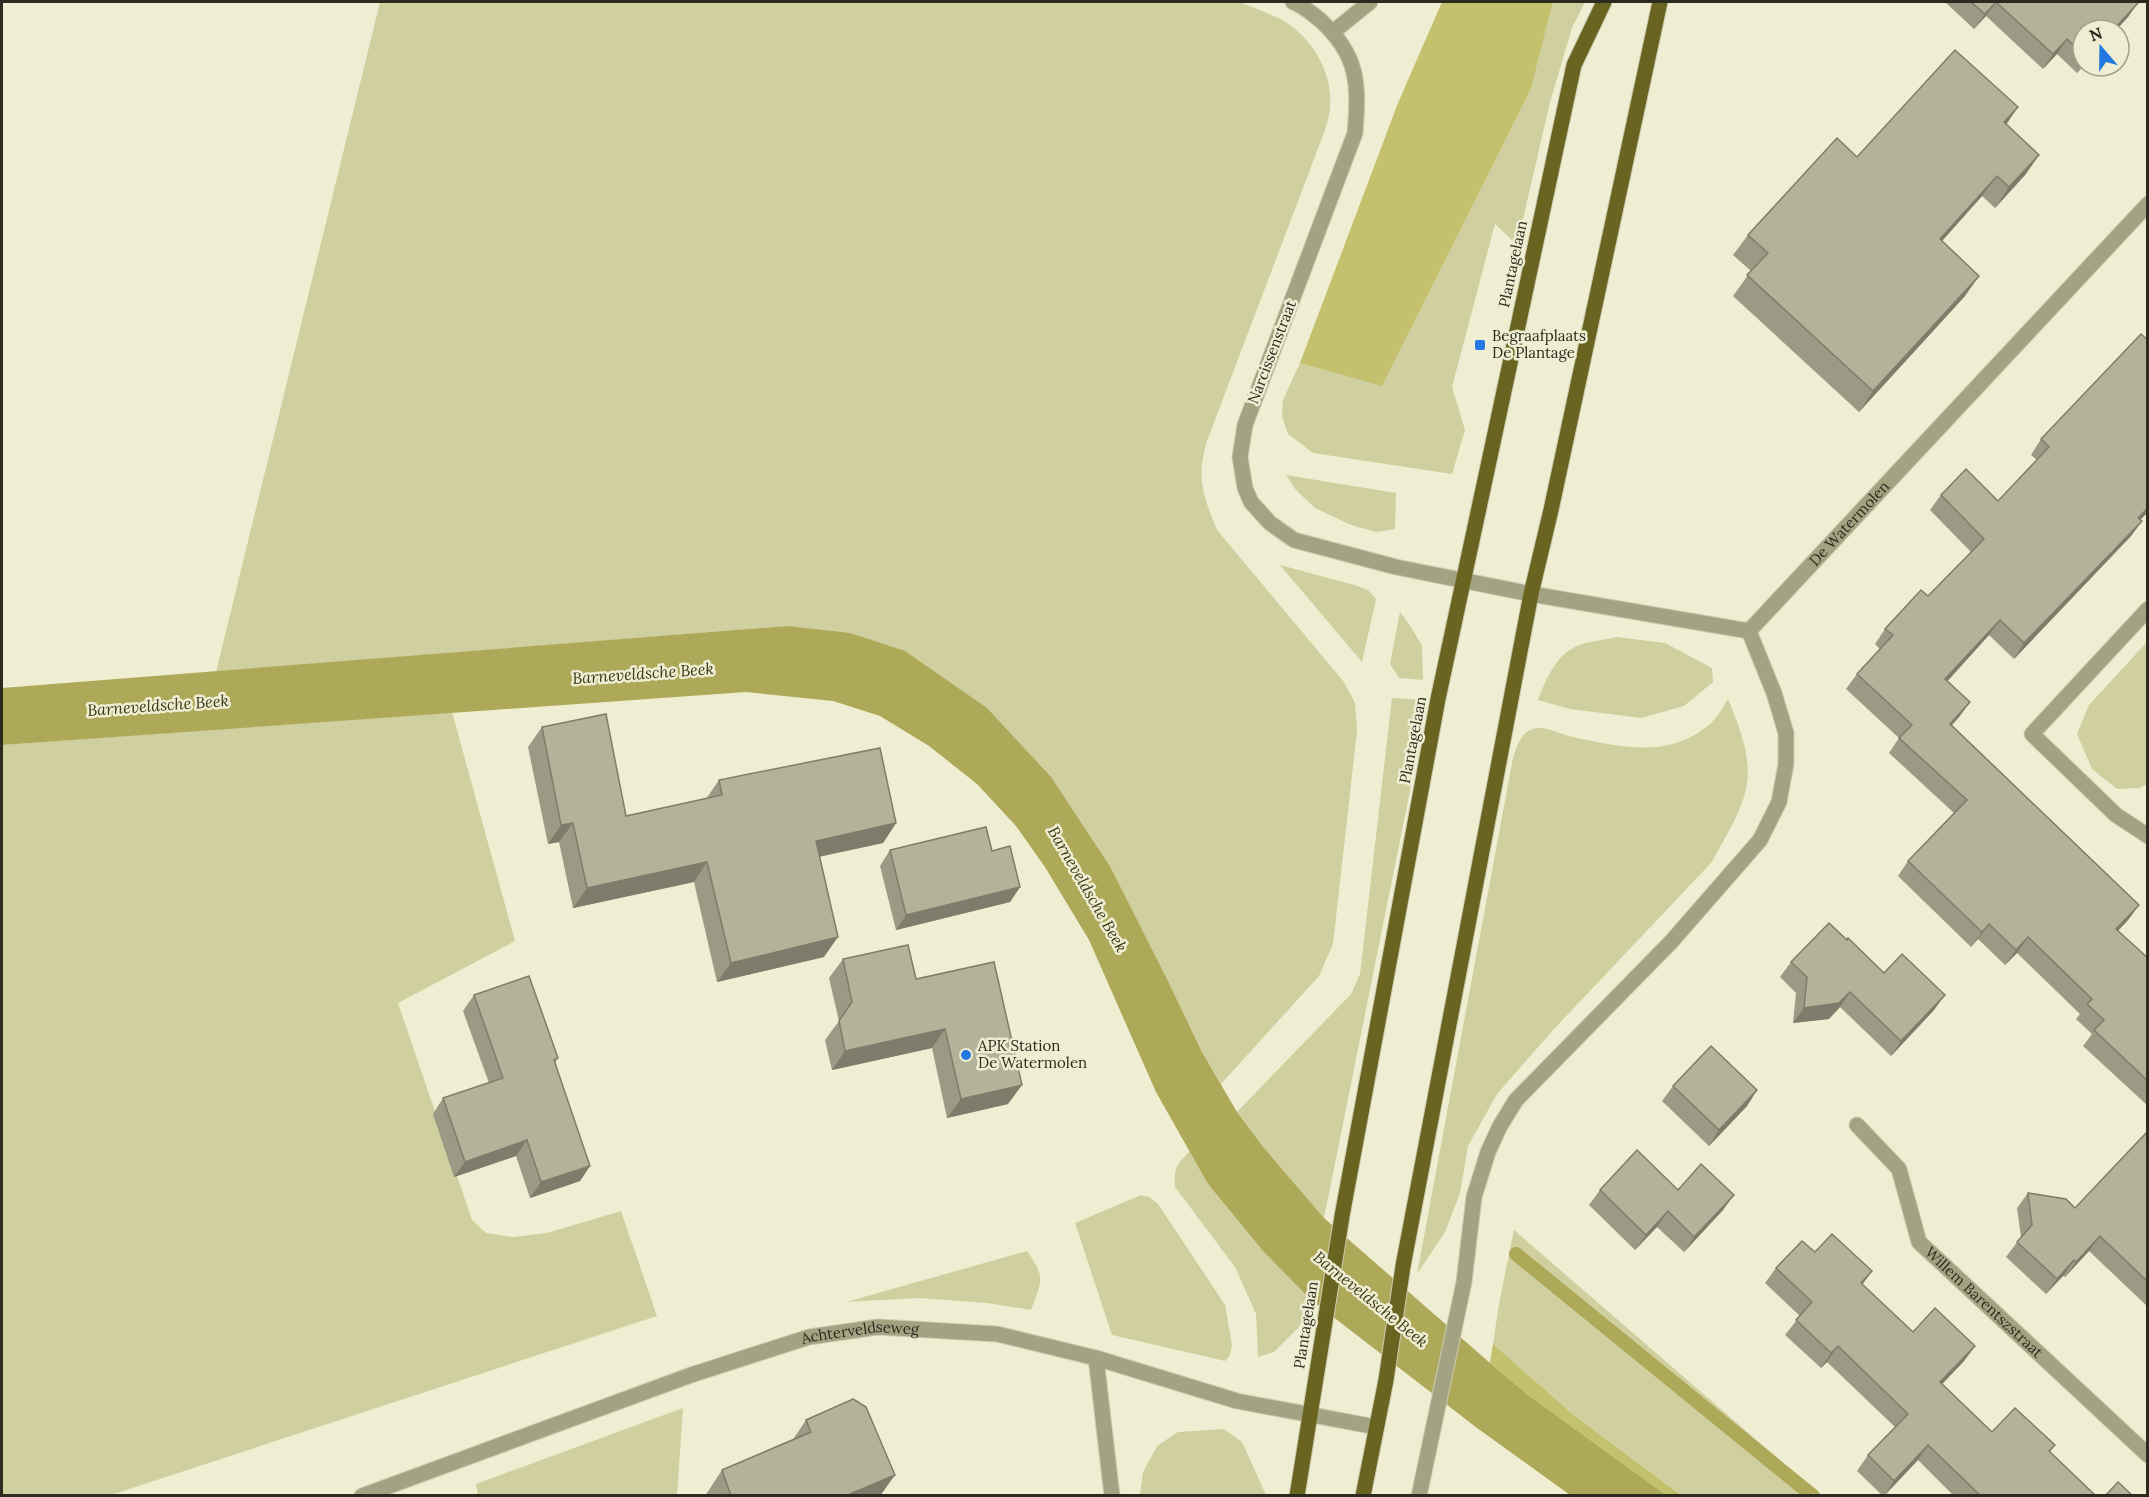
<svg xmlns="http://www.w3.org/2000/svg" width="2149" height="1497" viewBox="0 0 2149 1497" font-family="Lora,serif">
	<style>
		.green { fill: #d0cf9f }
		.forest { fill: #c3c06e }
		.water { fill: #ada958 }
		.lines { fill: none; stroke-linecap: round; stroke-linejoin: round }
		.stream { stroke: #ada958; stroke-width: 14 }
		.minor-casing { stroke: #cccbb2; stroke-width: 17 }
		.major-casing { stroke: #cccbb2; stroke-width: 17 }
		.minor { stroke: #a4a381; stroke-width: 15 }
		.major { stroke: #696521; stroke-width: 15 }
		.wall { fill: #9b9a84 }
		.shaded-wall { fill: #7e7d6b }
		.building { fill: #b4b399; stroke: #7e7d6b; stroke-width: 1.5 }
		.poi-dot { fill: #2378e2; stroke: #efeed2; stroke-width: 2 }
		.labels { text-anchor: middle; stroke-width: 5; stroke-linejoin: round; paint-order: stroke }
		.street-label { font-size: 15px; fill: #2b2b20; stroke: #efeed2 }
		.poi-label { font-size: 15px; fill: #2b2b20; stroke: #efeed2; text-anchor: start }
		.water-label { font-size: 16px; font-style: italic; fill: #3b3916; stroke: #efeed2 }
	</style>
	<rect width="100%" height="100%" fill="#efeed2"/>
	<g class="green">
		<path d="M380 2H1240C1255 9 1273 14 1287 23 1314 41 1333 74 1330 107 1330 115 1327 122 1325 130L1207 441C1196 479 1203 495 1217 530L1344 682 1355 703 1357 731 1333 944 1319 976 1221 1084 1202 1052 1168 981 1111 868 787 626 216 672Z"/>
		<polygon points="1553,2 1585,2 1572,28 1550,102 1517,245 1495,224 1452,387 1465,430 1452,474 1313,453 1288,434 1282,417 1283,400 1300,363 1382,385 1531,89"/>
		<polygon points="1286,475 1396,493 1395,529 1376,532 1351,525 1315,508 1296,490"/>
		<polygon points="1280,565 1358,586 1369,591 1376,599 1362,662"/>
		<polygon points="1400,612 1411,627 1422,646 1423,680 1399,678 1390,664"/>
		<path d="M1617 637 1665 643 1712 668 1713 682 1684 706 1641 718 1570 709 1538 700C1546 680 1554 658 1575 647 1586 641 1605 640 1617 637Z"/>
		<polygon points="2147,642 2147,784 2139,788 2117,789 2092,769 2077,734 2089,705"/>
		<polygon points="1392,698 1422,700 1419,746 1324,1218 1264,1148 1237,1112 1351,994 1360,974"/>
		<path d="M1728 699C1761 777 1751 793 1711 863L1554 1029 1497 1094 1468 1146 1460 1193 1445 1232 1417 1274 1513 758C1517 745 1522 729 1538 728 1548 727 1563 735 1573 737 1621 747 1668 759 1709 725 1717 718 1723 707 1728 699Z"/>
		<polygon points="452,712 515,941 398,1003 472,1220 486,1233 513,1237 547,1233 621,1211 657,1316 111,1495 2,1496 2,745"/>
		<path d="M1190 1151 1208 1184 1263 1251 1310 1299 1307 1313 1298 1328 1274 1352 1258 1357 1256 1314 1235 1267 1175 1187C1174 1167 1176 1165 1190 1151Z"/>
		<polygon points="1141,1195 1149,1197 1158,1204 1225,1305 1232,1345 1230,1355 1225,1361 1112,1335 1075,1223"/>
		<polygon points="1514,1230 1820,1495 1681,1495 1576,1417 1493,1344 1499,1304"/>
		<path d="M1027 1251C1046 1278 1042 1280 1031 1310L987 1303 918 1298 846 1302Z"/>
		<polygon points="683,1408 677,1495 478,1495 476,1484"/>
		<polygon points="1224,1429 1242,1442 1266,1495 1140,1495 1143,1472 1157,1446 1178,1432"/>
	</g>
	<g class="forest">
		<polygon points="1442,2 1553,2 1531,89 1382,386 1300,363 1398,103"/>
		<polygon points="1493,1344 1576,1417 1681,1495 1666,1495 1528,1395 1490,1363"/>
	</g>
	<polygon class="water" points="787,626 850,633 905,651 987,708 1051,777 1111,868 1168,981 1202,1052 1237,1112 1264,1148 1324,1218 1490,1363 1528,1395 1666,1495 1570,1495 1477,1428 1310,1299 1263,1251 1208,1184 1156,1092 1089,940 1045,867 1016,826 977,784 929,746 880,716 833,701 746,692 2,745 2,688"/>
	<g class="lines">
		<polyline class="stream" points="1516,1254 1813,1496"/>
		<g class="minor-casing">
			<g id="minor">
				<path d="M1293 2C1304 6 1311 13 1320 20 1359 55 1359 85 1355 133L1245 425 1240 457 1245 488 1251 502 1270 523 1294 540 1396 567 1531 594 1749 631"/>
				<polyline points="1333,32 1370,2"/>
				<polyline points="2148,609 2032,734 2116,815 2148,836"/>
				<path id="s1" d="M1749 631 2148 204"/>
				<path id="s2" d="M1857 1125 1899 1169 1919 1242 2148 1455"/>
				<polyline points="1096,1358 1112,1496"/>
				<path id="s3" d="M362 1496 691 1375 809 1337 878 1327 997 1334 1096 1358 1237 1401 1376 1427"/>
				<polyline points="1419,1496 1464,1282 1474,1197 1488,1152 1500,1126 1516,1100 1671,942 1760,840 1779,802 1786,764 1786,733 1774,693 1749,631"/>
			</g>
		</g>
		<g class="major-casing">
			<g id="major">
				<polyline points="1297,1496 1342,1216 1438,699 1574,65 1604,2"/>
				<polyline points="1363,1496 1386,1380 1403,1266 1531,594 1551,510 1660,2"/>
			</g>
		</g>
		<use href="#minor" class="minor"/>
		<use href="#major" class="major"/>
	</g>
	<g class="wall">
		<polygon points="1945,2 2137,2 2128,17 2116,30 2083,30 2084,66 2077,73 2057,54 2043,69 1986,16 1974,29"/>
		<polygon points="2006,124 2039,155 2025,175 1995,208 1982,196 1942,241 1965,296 1859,412 1733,296 1751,271 1733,255 1748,235 1857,157"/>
		<polygon points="2148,340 2148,512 2140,519 2142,521 2131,536 2014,659 1989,635 1947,681 1970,702 1959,717 1952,725 2139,905 2128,920 2118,931 2148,958 2148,1106 2083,1046 2092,1034 2076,1019 2080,1014 2017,953 2005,965 1978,939 1971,947 1898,876 1908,861 1954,813 1889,753 1899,738 1846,689 1857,674 1880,649 1875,644 1885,629 1928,596 1971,552 1930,510 1941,495 1998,501 2037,460 2031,455 2041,439"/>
		<polygon points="542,727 626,816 706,799 719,780 896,823 883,843 819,857 824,957 717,982 694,882 573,908 559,842 548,844 528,747"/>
		<polygon points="890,850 992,851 1020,887 1010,902 896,930 880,866"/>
		<polygon points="843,959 916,979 1008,1104 947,1118 932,1048 832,1070 825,1040 839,1021 829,978"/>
		<polygon points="1791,962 1884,973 1934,1010 1891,1056 1840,1007 1829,1019 1793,1023 1796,993 1780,977"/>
		<polygon points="474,995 558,1058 555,1063 590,1166 580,1181 530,1198 516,1156 454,1177 433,1114 443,1098 489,1083 463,1011"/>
		<polygon points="1673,1086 1757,1090 1747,1106 1709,1146 1662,1101"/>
		<polygon points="2148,1131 2148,1307 2089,1251 2065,1277 2063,1276 2046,1294 2006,1257 2021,1237 2017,1208 2028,1193 2075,1208"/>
		<polygon points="1600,1190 1678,1190 1723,1210 1684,1252 1657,1227 1635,1250 1589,1205"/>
		<polygon points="1815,1252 1872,1271 1862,1285 1913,1332 1975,1346 1964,1361 1942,1384 1992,1432 2055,1445 2050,1452 2096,1496 1954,1496 1918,1460 1884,1496 1883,1496 1857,1471 1868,1455 1895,1427 1827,1362 1821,1368 1785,1335 1800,1316 1765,1283 1776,1268"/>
		<polygon points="806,1420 880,1496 705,1496 722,1470 792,1441"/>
	</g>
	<g class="shaded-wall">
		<polygon points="1996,2 1986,16 1974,29 1985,14"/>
		<polygon points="2138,3 2128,17 2116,30 2113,30"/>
		<polygon points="2067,39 2057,54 2043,69 2053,54"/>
		<polygon points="2018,107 2004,128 2004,122"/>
		<polygon points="2039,155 2025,175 1995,208 2009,187"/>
		<polygon points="1997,176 1982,196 1925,260 1940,239"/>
		<polygon points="1979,276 1965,296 1859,412 1873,391"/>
		<polygon points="2148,508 2148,512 2128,533 2138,518"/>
		<polygon points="2142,521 2131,536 2014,659 2024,643"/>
		<polygon points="2000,620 1989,635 1935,695 1945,679"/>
		<polygon points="1970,702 1959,717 1939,739 1950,724"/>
		<polygon points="573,823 559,842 548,844 561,825"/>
		<polygon points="896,823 883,843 802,860 816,841"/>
		<polygon points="707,862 694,882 573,908 587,888"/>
		<polygon points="1020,887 1010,902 896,930 906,915"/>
		<polygon points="2139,905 2128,920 2105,944 2116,929"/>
		<polygon points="1989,924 1978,939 1971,947 1982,932"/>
		<polygon points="838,937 824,957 717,982 731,963"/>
		<polygon points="2028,937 2017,953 2005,965 2016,950"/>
		<polygon points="1850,992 1840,1007 1829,1019 1793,1023 1804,1008"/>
		<polygon points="1945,995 1934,1010 1891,1056 1901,1041"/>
		<polygon points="945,1029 932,1048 832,1070 845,1051"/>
		<polygon points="1022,1085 1008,1104 947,1118 961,1099"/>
		<polygon points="1757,1090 1747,1106 1709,1146 1719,1130"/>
		<polygon points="527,1140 516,1156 454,1177 465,1162"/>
		<polygon points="590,1166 580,1181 530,1198 541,1182"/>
		<polygon points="1734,1195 1723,1210 1684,1252 1694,1237"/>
		<polygon points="1668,1211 1657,1227 1635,1250 1646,1235"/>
		<polygon points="2100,1236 2089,1251 2065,1277 2076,1262"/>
		<polygon points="2074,1260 2063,1276 2046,1294 2057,1279"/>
		<polygon points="1872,1271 1861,1286 1861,1283"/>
		<polygon points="1838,1346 1827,1362 1821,1368 1831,1353"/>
		<polygon points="1975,1346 1964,1361 1929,1398 1940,1382"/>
		<polygon points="1928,1445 1918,1460 1884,1496 1894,1481"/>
		<polygon points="895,1475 880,1496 849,1496 850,1494"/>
	</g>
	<g class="building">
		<polygon points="1971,2 2137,2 2138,3 2113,30 2083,30 2083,54 2067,39 2053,54 1996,2 1985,14"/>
		<polygon points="1955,50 2018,107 2004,122 2039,155 2009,187 1997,176 1940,239 1979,276 1873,391 1747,275 1768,253 1748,235 1837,138 1857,157"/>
		<polygon points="2141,334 2148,340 2148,508 2138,518 2142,521 2024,643 2000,620 1945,679 1970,702 1950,724 2139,905 2116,929 2148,958 2148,1081 2094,1030 2104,1020 2087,1004 2092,999 2028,937 2016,950 1989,924 1982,932 1908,861 1967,800 1899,738 1912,725 1857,674 1893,635 1885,629 1921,590 1928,596 1984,539 1941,495 1966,469 1998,501 2049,447 2041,439"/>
		<polygon points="606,714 626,816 722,795 719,780 880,748 896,823 816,841 838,937 731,963 707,862 587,888 573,823 561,825 542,727"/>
		<polygon points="986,827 992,851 1010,846 1020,887 906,915 890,850"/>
		<polygon points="1829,923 1847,940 1848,938 1884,973 1902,954 1945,995 1901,1041 1850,992 1839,1003 1804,1008 1807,977 1791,962"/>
		<polygon points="908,945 916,979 994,962 1022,1085 961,1099 945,1029 845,1051 839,1021 852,1002 843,959"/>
		<polygon points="529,976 558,1058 554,1060 590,1166 541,1182 527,1140 465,1162 443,1098 503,1078 474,995"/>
		<polygon points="1711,1046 1757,1090 1719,1130 1673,1086"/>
		<polygon points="2148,1131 2148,1282 2100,1236 2076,1262 2074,1260 2057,1279 2017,1242 2032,1225 2028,1193 2066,1199 2075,1208"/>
		<polygon points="1637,1150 1678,1190 1701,1164 1734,1195 1694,1237 1668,1211 1646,1235 1600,1190"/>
		<polygon points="1832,1234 1872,1271 1861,1283 1913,1332 1935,1308 1975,1346 1940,1382 1992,1432 2015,1408 2055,1445 2049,1451 2096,1496 1981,1496 1928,1445 1894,1481 1868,1455 1908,1414 1838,1346 1831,1353 1796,1320 1812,1302 1776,1268 1802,1241 1815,1252"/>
		<polygon points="853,1399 866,1407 895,1475 850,1494 850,1496 731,1496 722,1470 811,1432 806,1420"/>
		<polygon points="2118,1482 2133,1496 2105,1496"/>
	</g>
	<g class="poi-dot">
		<rect x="1474" y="339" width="12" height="12" rx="3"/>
		<circle cx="966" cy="1055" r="6"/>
	</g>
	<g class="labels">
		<g class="street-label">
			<text transform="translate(1513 264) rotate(-78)" y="5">Plantagelaan</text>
			<text transform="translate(1272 352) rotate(-69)" y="5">Narcissenstraat</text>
			<text dy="5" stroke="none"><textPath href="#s1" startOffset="147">De Watermolen</textPath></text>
			<text transform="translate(1413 740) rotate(-79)" y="5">Plantagelaan</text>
			<text dy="5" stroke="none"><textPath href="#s2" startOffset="225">Willem Barentszstraat</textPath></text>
			<text transform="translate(1306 1325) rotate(-81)" y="5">Plantagelaan</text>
			<text dy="5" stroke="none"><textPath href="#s3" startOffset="526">Achterveldseweg</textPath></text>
		</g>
		<g class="poi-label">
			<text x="1492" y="341">Begraafplaats<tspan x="1492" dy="17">De Plantage</tspan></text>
			<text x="978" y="1051">APK Station<tspan x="978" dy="17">De Watermolen</tspan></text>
		</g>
		<g class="water-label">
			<text transform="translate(643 673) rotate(-4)" y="6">Barneveldsche Beek</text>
			<text transform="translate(158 705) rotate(-4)" y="6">Barneveldsche Beek</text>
			<text transform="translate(1088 889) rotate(60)" y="6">Barneveldsche Beek</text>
			<text transform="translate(1371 1299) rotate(39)" y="6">Barneveldsche Beek</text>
		</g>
	</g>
	<rect width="2149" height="1497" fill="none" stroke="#2b2b20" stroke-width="6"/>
	<g transform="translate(2101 48) rotate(340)"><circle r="28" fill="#efeed2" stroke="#a1a08b" stroke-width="1.5"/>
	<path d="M0-4.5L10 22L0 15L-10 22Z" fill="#2378e2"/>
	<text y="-9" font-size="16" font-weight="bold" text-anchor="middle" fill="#2b2b20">N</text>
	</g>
</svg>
